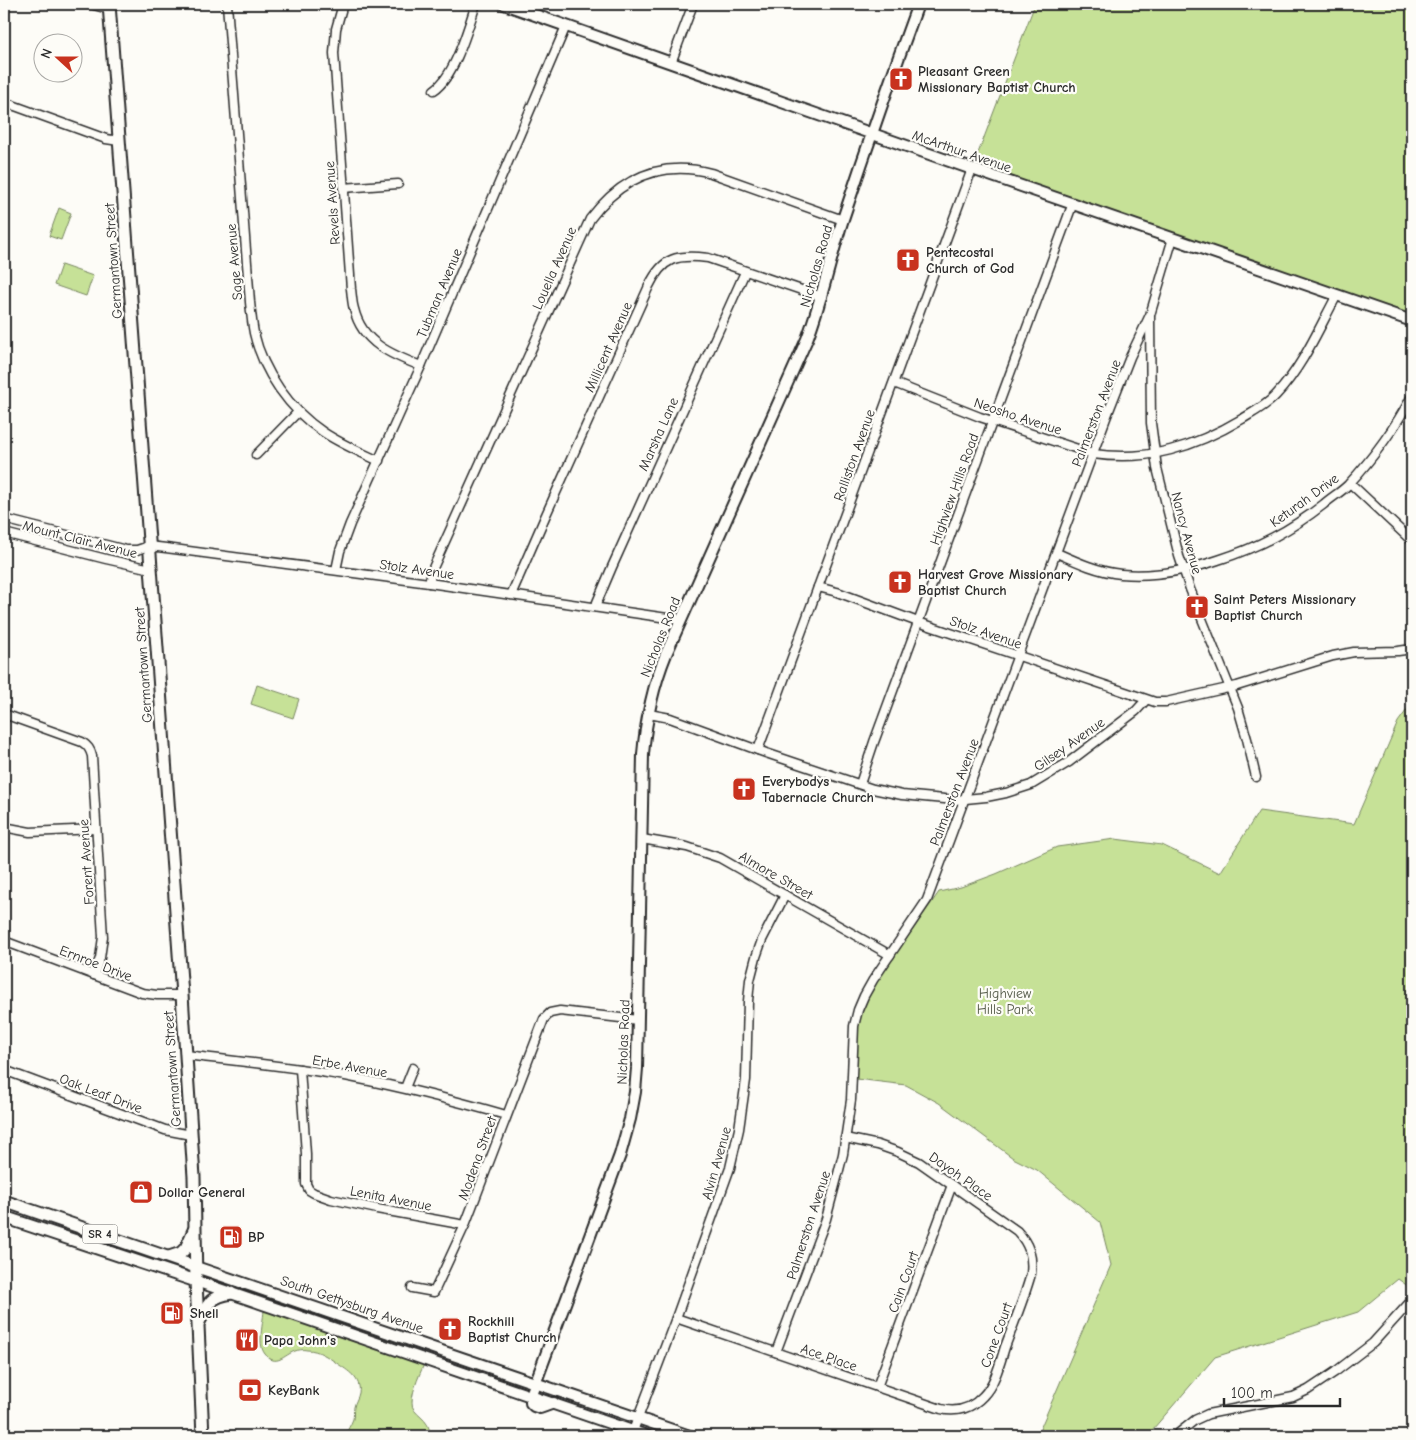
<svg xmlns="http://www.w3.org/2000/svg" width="1416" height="1440" viewBox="0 0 1416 1440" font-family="'Comic Neue',sans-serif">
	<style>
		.green { fill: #c6e197; stroke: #788661 }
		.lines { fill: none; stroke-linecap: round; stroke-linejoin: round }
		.street-casing { stroke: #2b2b2b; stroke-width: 11 }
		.secondary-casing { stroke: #2b2b2b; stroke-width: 14 }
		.primary-casing { stroke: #2b2b2b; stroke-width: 15 }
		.street { stroke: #fdfcf7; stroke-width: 8 }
		.secondary { stroke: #fdfcf7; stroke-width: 10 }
		.primary { stroke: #fdfcf7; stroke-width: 11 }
		.labels { text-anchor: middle; stroke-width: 4.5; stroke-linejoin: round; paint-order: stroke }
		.shield { fill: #fdfcf7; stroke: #6a6a68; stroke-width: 1 }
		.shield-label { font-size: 12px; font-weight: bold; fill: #2b2b2b }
		.poi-label { font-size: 14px; font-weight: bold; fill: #2b2b2b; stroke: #fdfcf7; text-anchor: start }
		.street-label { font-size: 14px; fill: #2b2b2b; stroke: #fdfcf7 }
		.park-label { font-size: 14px; fill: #525846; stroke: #fdfcf7 }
	</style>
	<rect width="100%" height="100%" fill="#fdfcf7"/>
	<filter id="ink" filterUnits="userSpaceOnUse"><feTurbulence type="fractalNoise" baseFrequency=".02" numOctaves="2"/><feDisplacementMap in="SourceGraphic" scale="10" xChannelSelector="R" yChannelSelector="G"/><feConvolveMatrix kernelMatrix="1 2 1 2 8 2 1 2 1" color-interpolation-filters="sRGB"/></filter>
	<g filter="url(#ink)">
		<g class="green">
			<polygon points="1035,4 1412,4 1412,321 972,169"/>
			<polygon points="59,208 71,213 61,240 49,236"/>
			<polygon points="61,265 93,276 86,296 54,285"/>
			<polygon points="257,685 299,699 293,718 251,704"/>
			<path d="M1412 703V1289L1398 1279 1358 1312 1215 1357 1147 1436H1037L1111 1265 1100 1222 1037 1170 1013 1158 939 1103 906 1085 856 1079C857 1058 855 1035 861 1016 864 1005 869 994 875 984L939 892 961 887 996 874 1057 847 1115 839 1162 845 1220 873 1259 811 1354 824 1398 722Z"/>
			<path d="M264 1305 426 1360C421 1371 412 1390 412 1402 411 1416 431 1417 430 1436H345C347 1430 351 1425 353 1419 354 1415 353 1411 354 1407 355 1402 358 1398 359 1393 362 1379 347 1370 338 1364 328 1357 319 1350 307 1350 303 1349 298 1350 295 1351 284 1355 276 1368 265 1354 256 1343 265 1318 264 1305Z"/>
		</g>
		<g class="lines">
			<g class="street-casing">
				<g id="street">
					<polyline points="90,4 101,7 109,7"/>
					<path d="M227 4 250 302C251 312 252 323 254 333 263 372 290 410 323 432 341 444 360 452 379 461"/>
					<path d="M343 4 336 29 334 53 351 289C352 296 352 303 354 309 362 343 392 355 421 366"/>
					<polyline points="671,63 693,4"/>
					<path d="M434 90C455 76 468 28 476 4"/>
					<polyline points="4,102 106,139 119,141"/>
					<polyline points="343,188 398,184"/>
					<polyline points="1150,317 1151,423 1157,468 1179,556 1190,589 1238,708 1247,739 1256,777"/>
					<path d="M894 383 980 417 1093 454C1148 462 1195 447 1242 419 1254 412 1266 406 1276 395 1303 366 1318 330 1337 295"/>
					<polyline points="256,455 298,412"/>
					<polyline points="1350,483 1412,541"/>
					<polyline points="4,519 126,550 137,550 149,546 166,548 429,583 681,620"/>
					<polyline points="4,533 106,559 151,569"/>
					<path d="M1057 553C1077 562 1099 572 1121 574 1155 577 1186 571 1218 560 1259 547 1291 530 1324 504 1332 497 1341 492 1348 485 1373 458 1395 428 1412 396"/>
					<polyline points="336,570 340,551 350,524 421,366 566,26"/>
					<path d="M429 583 433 568 590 219C621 178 661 160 711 173L843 220"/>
					<polyline points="818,587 837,592 918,622 1155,702 1166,702 1237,686 1333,656 1354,652 1398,651 1412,649"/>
					<path d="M511 595 545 517 649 286C663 257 677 254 708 258L822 297"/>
					<polyline points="595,607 612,567 745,272"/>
					<path d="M4 714 82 742C88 746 90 749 92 756L103 937 100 958 94 975"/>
					<polyline points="649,714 670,718 766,753 873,789 902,795 955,800 986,797 1006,793 1031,785 1069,762 1136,711 1146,700"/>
					<polyline points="758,750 972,169"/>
					<polyline points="860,784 874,742 1073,203"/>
					<polyline points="4,827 30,832 96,829"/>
					<polyline points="642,839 687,847 720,858 890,955"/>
					<polyline points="4,941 142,993 157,995 182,995"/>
					<path d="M186 1055C242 1062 299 1067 355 1078 406 1088 456 1101 506 1115"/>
					<polyline points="300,1069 306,1154 306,1184 309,1190 314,1193 331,1199 377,1209 465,1225"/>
					<polyline points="4,1070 165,1130 191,1135"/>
					<polyline points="405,1088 413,1068"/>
					<polyline points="412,1288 434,1292 465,1225 544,1019 550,1013 560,1011 638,1020"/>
					<path d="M676 1318 941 1409C957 1413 972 1408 983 1396 995 1384 1000 1363 1005 1347 1014 1323 1024 1299 1031 1274 1033 1256 1029 1244 1017 1231L919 1162 898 1152 878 1145 845 1138"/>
					<polyline points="776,1352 826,1219 838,1174 843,1154 851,1100 854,1026 858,1010 864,996 873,980 927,900 1106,418 1130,357 1150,315 1173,238"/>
					<polyline points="877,1387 952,1185"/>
					<polyline points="633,1431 676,1318 730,1168 739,1129 746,1080 748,1001 750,980 756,957 762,940 785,895"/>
					<polyline points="1175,1436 1195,1420 1208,1414 1293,1397 1308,1390 1335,1372 1373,1343 1412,1300"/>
				</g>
			</g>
			<g class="secondary-casing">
				<g id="secondary">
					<polyline points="504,4 972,169 1412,321"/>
					<polyline points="196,1267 690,1436"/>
					<path d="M196 1281C346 1334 497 1383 647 1436"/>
					<path d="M554 1403 540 1408 534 1406 531 1403V1395L620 1155 630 1119 635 1092 637 1068 643 754C646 719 653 686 666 654L807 339C822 300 830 259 843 219 867 147 892 75 918 4"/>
				</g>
			</g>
			<g class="primary-casing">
				<g id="primary">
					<polyline points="109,4 157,648 182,995 194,1177 196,1281 203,1436"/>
					<polyline points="4,1201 196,1267"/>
					<polyline points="4,1217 196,1281"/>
					<polyline points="169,1257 181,1253 186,1248 194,1230"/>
					<path d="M199 1322C208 1304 209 1297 231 1293"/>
				</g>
			</g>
			<use href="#street" class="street"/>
			<use href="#secondary" class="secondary"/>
			<use href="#primary" class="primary"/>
		</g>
	</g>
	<defs>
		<g id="church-square" transform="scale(1.25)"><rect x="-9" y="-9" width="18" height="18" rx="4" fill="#c8321e" stroke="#fdfcf7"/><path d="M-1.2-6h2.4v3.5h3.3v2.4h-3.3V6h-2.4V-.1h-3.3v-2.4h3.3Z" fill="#fff"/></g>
		<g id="shop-square" transform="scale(1.25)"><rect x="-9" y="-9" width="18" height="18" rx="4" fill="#c8321e" stroke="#fdfcf7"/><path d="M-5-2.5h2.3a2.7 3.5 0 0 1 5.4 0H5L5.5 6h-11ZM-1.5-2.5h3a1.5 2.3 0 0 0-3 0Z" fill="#fff"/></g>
		<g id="fuel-square" transform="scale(1.25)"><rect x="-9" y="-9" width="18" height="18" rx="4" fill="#c8321e" stroke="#fdfcf7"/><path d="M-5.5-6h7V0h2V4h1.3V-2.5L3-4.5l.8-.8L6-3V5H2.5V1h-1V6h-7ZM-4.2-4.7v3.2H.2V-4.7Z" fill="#fff"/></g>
		<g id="restaurant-square" transform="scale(1.25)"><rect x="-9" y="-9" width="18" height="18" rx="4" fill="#c8321e" stroke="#fdfcf7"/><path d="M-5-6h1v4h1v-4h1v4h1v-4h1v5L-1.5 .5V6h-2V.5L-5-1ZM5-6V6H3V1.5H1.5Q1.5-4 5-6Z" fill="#fff"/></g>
		<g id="bank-square" transform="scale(1.25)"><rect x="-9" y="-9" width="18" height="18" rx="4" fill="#c8321e" stroke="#fdfcf7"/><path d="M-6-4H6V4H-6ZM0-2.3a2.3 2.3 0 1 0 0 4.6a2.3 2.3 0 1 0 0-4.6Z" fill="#fff"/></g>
	</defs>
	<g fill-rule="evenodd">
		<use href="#church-square" x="901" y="79"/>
		<use href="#church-square" x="908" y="260"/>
		<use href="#church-square" x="900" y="582"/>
		<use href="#church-square" x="1197" y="607"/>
		<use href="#church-square" x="744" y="789"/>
		<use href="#shop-square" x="141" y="1192"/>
		<use href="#fuel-square" x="231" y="1237"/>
		<use href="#fuel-square" x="172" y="1313"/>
		<use href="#church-square" x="450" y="1329"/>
		<use href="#restaurant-square" x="247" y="1340"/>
		<use href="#bank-square" x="250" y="1390"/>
	</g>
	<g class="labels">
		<rect class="shield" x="82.5" y="1224.5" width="35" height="19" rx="4"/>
		<g class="shield-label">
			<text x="100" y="1238">SR 4</text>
		</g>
		<g class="poi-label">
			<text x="918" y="76">Pleasant Green<tspan x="918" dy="16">Missionary Baptist Church</tspan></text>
			<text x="926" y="257">Pentecostal<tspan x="926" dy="16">Church of God</tspan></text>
			<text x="918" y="579">Harvest Grove Missionary<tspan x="918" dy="16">Baptist Church</tspan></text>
			<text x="1214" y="604">Saint Peters Missionary<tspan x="1214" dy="16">Baptist Church</tspan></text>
			<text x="762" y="786">Everybodys<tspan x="762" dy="16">Tabernacle Church</tspan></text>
			<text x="158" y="1197">Dollar General</text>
			<text x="248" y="1242">BP</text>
			<text x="190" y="1318">Shell</text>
			<text x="468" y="1326">Rockhill<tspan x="468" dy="16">Baptist Church</tspan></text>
			<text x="264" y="1345">Papa John's</text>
			<text x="268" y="1395">KeyBank</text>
		</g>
		<g class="street-label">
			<text transform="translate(962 151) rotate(19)" y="5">McArthur Avenue</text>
			<text transform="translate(332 203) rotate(-94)" y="5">Revels Avenue</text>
			<text transform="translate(113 261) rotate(-94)" y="5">Germantown Street</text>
			<text transform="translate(234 262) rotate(-95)" y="5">Sage Avenue</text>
			<text transform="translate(816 266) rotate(-74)" y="5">Nicholas Road</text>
			<text transform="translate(554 268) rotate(-66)" y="5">Louella Avenue</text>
			<text transform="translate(439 293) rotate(-67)" y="5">Tubman Avenue</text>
			<text transform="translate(608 347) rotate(-66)" y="5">Millicent Avenue</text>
			<text transform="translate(1096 413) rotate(-69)" y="5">Palmerston Avenue</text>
			<text transform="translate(1018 416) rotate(18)" y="5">Neosho Avenue</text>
			<text transform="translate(658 434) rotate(-66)" y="5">Marsha Lane</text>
			<text transform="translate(854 455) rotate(-70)" y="5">Ralliston Avenue</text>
			<text transform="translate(954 489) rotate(-70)" y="5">Highview Hills Road</text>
			<text transform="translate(1304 500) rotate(-36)" y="5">Keturah Drive</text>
			<text transform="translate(1187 533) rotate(75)" y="5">Nancy Avenue</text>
			<text transform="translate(80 539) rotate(14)" y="5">Mount Clair Avenue</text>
			<text transform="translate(417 569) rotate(8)" y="5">Stolz Avenue</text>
			<text transform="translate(986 632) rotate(19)" y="5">Stolz Avenue</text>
			<text transform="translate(660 637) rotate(-68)" y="5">Nicholas Road</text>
			<text transform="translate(143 665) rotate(-94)" y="5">Germantown Street</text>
			<text transform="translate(1069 744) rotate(-35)" y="5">Gilsey Avenue</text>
			<text transform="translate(954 792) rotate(-69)" y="5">Palmerston Avenue</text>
			<text transform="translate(86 862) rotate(-94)" y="5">Forent Avenue</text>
			<text transform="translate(776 875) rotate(30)" y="5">Almore Street</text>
			<text transform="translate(96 963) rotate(21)" y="5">Ernroe Drive</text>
			<text transform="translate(623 1042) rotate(-88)" y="5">Nicholas Road</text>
			<text transform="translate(350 1066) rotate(10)" y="5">Erbe Avenue</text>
			<text transform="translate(172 1069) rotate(-94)" y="5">Germantown Street</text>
			<text transform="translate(101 1093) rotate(21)" y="5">Oak Leaf Drive</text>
			<text transform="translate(477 1158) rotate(-70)" y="5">Modena Street</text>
			<text transform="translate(716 1163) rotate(-74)" y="5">Alvin Avenue</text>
			<text transform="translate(961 1176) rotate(35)" y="5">Dayoh Place</text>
			<text transform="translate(391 1198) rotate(11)" y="5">Lenita Avenue</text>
			<text transform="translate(808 1225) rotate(-72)" y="5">Palmerston Avenue</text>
			<text transform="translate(903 1282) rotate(-70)" y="5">Cain Court</text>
			<text transform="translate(352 1304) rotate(19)" y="5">South Gettysburg Avenue</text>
			<text transform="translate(996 1335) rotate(-70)" y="5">Cone Court</text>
			<text transform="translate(829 1357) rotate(19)" y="5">Ace Place</text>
		</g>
		<g class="park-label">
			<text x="1005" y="998">Highview<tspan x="1005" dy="16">Hills Park</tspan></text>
		</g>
	</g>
	<rect width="1416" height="1440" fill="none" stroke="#fdfcf7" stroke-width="20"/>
	<rect x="10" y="10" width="1396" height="1420" fill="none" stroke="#2b2b2b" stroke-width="2" filter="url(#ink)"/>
	<g transform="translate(58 58) rotate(291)"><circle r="24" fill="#fdfcf7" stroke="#a9a8a5"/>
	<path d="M0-4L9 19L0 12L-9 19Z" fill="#c8321e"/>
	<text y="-8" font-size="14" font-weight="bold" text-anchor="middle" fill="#2b2b2b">N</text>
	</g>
	<path d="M1224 1398v8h116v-8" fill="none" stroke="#2b2b2b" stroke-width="2.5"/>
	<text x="1231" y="1398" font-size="15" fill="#2b2b2b" stroke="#fdfcf7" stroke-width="4" paint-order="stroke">100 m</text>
</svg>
